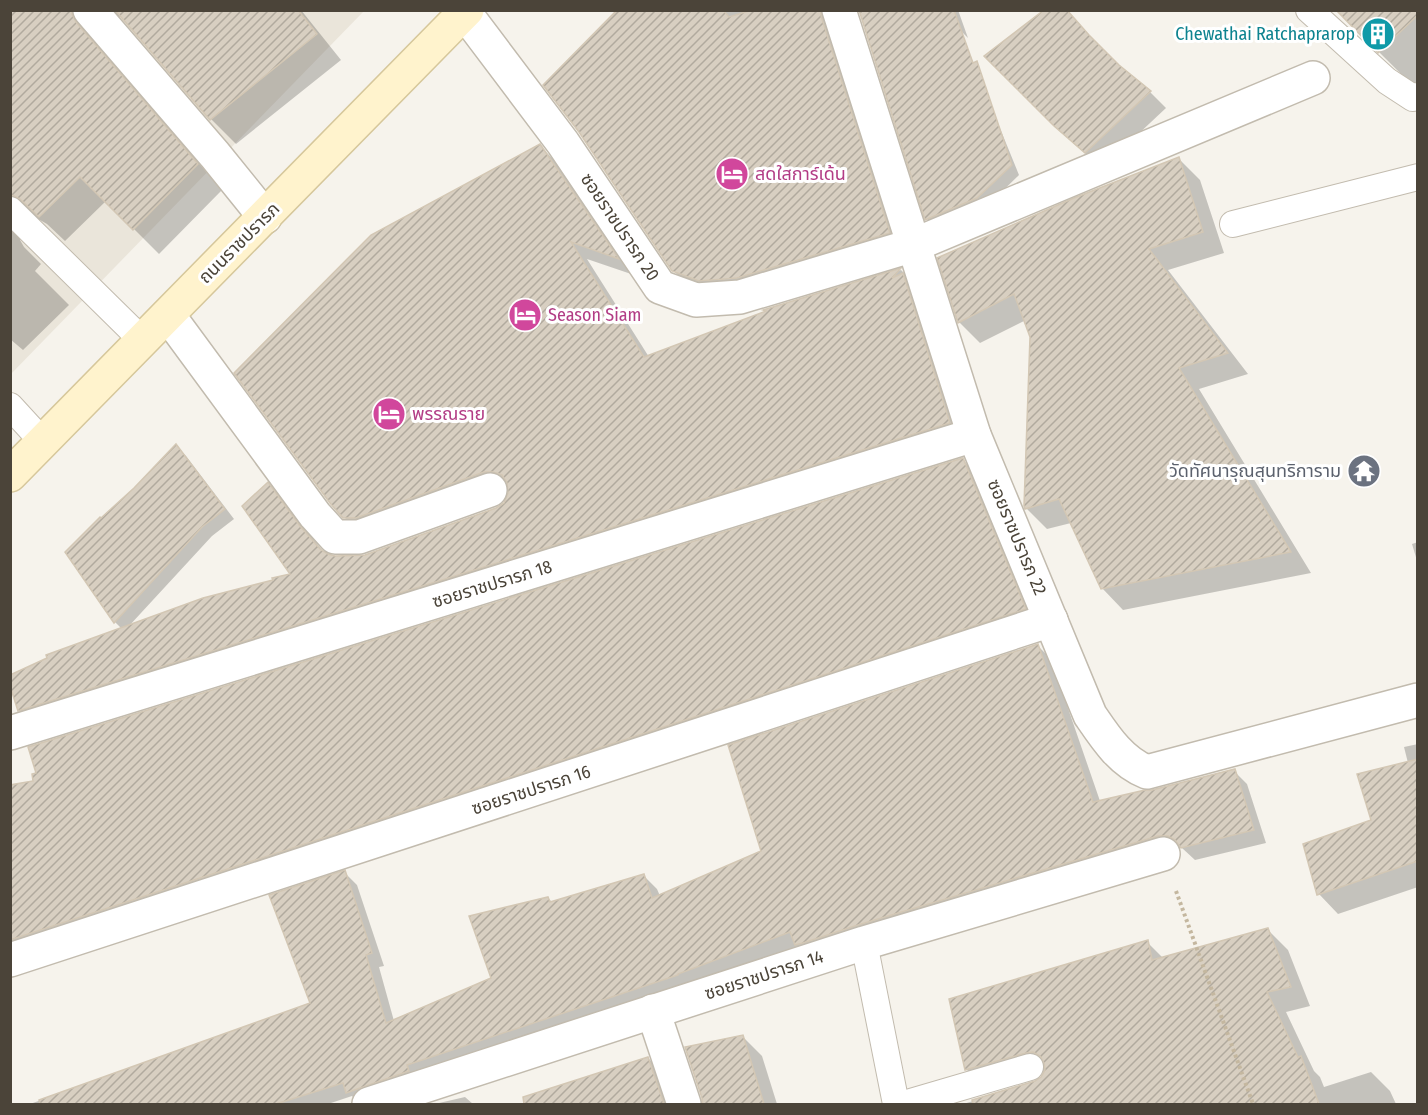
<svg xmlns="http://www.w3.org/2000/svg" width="1428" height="1115" viewBox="0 0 1428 1115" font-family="'Fira Sans Condensed','Noto Sans Thai',sans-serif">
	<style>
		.residential { fill: #eae5da }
		.shadow { fill: #0003 }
		.building { fill: url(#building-hatch); stroke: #d3c7b4; stroke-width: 1.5 }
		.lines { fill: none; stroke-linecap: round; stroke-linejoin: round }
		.service-casing { stroke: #c2bbae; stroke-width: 28 }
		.minor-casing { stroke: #c2bbae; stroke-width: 36 }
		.secondary-casing { stroke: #d6c79b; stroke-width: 36 }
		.path { stroke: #c4b79f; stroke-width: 4; stroke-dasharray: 3 3; stroke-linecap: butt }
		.service { stroke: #fff; stroke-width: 26 }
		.minor { stroke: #fff; stroke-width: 33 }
		.secondary { stroke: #fff3cd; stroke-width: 33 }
		.labels { text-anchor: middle; stroke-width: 6; stroke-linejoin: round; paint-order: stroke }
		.culture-label { font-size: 18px; fill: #0d838f; stroke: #fff; text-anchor: end }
		.hotel-label { font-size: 18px; fill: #b23c85; stroke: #fff; text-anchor: start }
		.street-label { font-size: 18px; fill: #4b4439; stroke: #fff }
		.worship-label { font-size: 18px; fill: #5b616d; stroke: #fff; text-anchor: end }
	</style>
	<defs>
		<pattern id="building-hatch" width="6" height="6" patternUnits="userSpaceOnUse" patternTransform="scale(1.5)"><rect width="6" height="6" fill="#d8cfc1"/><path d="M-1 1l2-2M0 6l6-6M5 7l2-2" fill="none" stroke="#b1aa9e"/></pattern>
	</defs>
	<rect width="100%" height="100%" fill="#f6f3ec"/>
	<polygon class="residential" points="11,11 364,11 11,374"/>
	<g class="shadow">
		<polygon points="10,10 301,10 341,60 236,144 211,119 122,17 113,16 97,41 101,49 222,190 159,254 106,201 65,241 47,224 40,220 31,221 21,232 20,240 24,247 41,264 35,271 69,305 23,350 10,339"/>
		<polygon points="619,10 845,10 912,255 696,294 673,270"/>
		<polygon points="860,10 958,10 968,38 960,30 1019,175 986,207 935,228 927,219"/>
		<polygon points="1418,10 1418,88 1416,89 1379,52"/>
		<polygon points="1105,53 1118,66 1150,92 1166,108 1102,168 1072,142"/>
		<polygon points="540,146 558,164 634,275 587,259 649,357 767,312 766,310 901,270 918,287 968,441 37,728 19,710 122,629 115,622 67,552 135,489 176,446 186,456 234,519 212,536 129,626 292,575 268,484 285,502 325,554 335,557 366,556 497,509 505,504 510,489 503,490 363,536 344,517"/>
		<polygon points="1179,159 1200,180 1224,253 1168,270 1248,374 1199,389 1311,573 1123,610 1102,588 1071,523 1047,529 1026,508 1032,337 1026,320 980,343 959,322"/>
		<polygon points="963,460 976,473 1038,622 10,959 10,876 20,797"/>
		<polygon points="1418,542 1418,564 1412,544"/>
		<polygon points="1038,646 1051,659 1100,801 1152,792 1234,771 1247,784 1266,843 1195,860 1182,848 1171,848 809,957 798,946 690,987 360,1104 352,1096 328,1104 30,1104 312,1004 344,872 357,885 384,966 379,967 394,1021 493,979 548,898 553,903 644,876 657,889 660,896 763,852"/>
		<polygon points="1418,744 1418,887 1338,914 1319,894 1373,821 1408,763 1404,747"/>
		<polygon points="1268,930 1288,950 1310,1006 1286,1012 1314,1071 1320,1077 1324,1087 1371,1072 1390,1091 1396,1104 963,1104 1035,1083 1042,1078 1045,1072 986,1089 967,1070 951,1000 1147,942 1164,959"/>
		<polygon points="742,1036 762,1056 777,1104 704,1104 703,1098"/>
		<polygon points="648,1058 668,1078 677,1104 589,1104 581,1080"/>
		<polygon points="465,1097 473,1104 433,1104 439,1103"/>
	</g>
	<g class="building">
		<polygon points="10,10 72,10 72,14 76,22 198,164 133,230 80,177 39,217 20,199 14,196 10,195"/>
		<polygon points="115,10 298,10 317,34 210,120"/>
		<polygon points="617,10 723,10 729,17 752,10 821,10 821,16 890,233 737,278 699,281 672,271 579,132 543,85"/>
		<polygon points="859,10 954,10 973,63 977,61 1012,165 977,198 925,220"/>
		<polygon points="1044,10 1067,10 1089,35 1119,65 1151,91 1085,153 1054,126 984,56"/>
		<polygon points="1336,10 1418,10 1418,15 1378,53"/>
		<polygon points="540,144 619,259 571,242 644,357 766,311 763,310 901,268 892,278 903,273 950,423 18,711 10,686 10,675 47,658 46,655 203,598 273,580 272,578 290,574 242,506 268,482 300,526 321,550 328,554 335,556 365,555 496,508 504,503 508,493 507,483 502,475 493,472 484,472 356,518 343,518 330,503 234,373 371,235"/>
		<polygon points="1179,157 1203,232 1149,249 1228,353 1179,368 1291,552 1101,589 1059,499 1025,509 1024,506 1030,337 1014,294 958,323 937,258 1074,198"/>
		<polygon points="176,444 225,509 202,527 114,623 65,552 100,517 101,518 134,488"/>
		<polygon points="963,458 1026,609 10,940 10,785 33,781 32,774 36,773 28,747"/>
		<polygon points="1038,644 1093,802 1145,790 1152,790 1235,769 1254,830 1181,848 1175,840 1168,836 1158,836 858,925 803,943 795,945 790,932 678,974 678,975 407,1065 409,1071 346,1093 343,1083 276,1104 40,1104 39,1100 310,1003 269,895 345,870 372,953 366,955 386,1023 491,978 469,916 548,897 550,902 644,874 652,898 761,851 728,745"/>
		<polygon points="1418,759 1418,861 1317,895 1303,844 1371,820 1357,774"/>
		<polygon points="1268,928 1291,987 1267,992 1298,1057 1301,1056 1319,1104 973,1104 972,1100 1035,1081 1041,1077 1045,1070 1044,1063 1040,1056 1033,1052 1026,1053 965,1070 949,999 1148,940 1152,960"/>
		<polygon points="743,1035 764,1104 702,1104 702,1098 685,1047"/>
		<polygon points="648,1057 664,1104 524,1104 523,1097"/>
	</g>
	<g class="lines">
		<g class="service-casing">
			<g id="service">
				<polyline points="1309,10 1387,81 1413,98 1418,96"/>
				<polyline points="10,210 143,341"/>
				<polyline points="1233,224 1418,177"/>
				<polyline points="10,406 43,442"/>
				<polyline points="864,943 896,1104"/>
				<polyline points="904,1104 1030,1067"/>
			</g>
		</g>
		<g class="minor-casing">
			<g id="minor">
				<polyline points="90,10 215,155 265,217"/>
				<path d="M839 10 974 435 1090 715C1105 737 1121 762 1147 772L1418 700"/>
				<polyline points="465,13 563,143 660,287 696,300 740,297 914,245 1313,78"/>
				<polyline points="168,315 315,515 335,537 359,537 490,490"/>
				<polyline points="10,733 974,435"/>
				<polyline points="10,960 1051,620"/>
				<polyline points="653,1011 684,1104"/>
				<polyline points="369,1104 864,943 1163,854"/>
			</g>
		</g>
		<g class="secondary-casing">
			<polyline id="secondary" points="10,475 467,10"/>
		</g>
		<polyline class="path" points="1176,891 1253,1104"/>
		<use href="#service" class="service"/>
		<use href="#minor" class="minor"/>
		<use href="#secondary" class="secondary"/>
	</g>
	<defs>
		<g id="building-disc" transform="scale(1.725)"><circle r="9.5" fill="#0f9aa8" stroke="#fff"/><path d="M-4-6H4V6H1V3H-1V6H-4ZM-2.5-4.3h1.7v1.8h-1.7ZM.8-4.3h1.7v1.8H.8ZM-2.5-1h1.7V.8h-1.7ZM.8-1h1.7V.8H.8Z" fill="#fff"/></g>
		<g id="hotel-disc" transform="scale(1.725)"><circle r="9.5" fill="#d1479c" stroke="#fff"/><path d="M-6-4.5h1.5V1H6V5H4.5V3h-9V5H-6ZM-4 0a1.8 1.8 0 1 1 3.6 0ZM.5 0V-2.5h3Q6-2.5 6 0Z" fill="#fff"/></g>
		<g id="temple-disc" transform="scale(1.725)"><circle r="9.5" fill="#6b7280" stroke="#fff"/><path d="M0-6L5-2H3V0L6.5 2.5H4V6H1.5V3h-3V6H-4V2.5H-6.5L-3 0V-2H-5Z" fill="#fff"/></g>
	</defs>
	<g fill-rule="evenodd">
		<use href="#building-disc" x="1378" y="34"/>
		<use href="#hotel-disc" x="732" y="174"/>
		<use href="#hotel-disc" x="525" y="315"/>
		<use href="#hotel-disc" x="389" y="414"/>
		<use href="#temple-disc" x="1364" y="471"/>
	</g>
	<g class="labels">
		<g class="culture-label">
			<text x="1355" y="40">Chewathai Ratchaprarop</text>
		</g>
		<g class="hotel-label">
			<text x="755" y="180">สดใสการ์เด้น</text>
			<text x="548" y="321">Season Siam</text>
			<text x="412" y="420">พรรณราย</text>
		</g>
		<g class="street-label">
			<text transform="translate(620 227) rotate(56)" y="6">ซอยราชปรารภ 20</text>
			<text transform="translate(239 243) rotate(-45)" y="6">ถนนราชปรารภ</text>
			<text transform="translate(1017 537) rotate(67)" y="6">ซอยราชปรารภ 22</text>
			<text transform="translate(492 584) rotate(-17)" y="6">ซอยราชปรารภ 18</text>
			<text transform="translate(531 790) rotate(-18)" y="6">ซอยราชปรารภ 16</text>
			<text transform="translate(764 975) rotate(-18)" y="6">ซอยราชปรารภ 14</text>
		</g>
		<g class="worship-label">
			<text x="1341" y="477">วัดทัศนารุณสุนทริการาม</text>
		</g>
	</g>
	<rect width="1428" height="1115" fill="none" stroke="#4b4439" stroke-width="24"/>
</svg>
